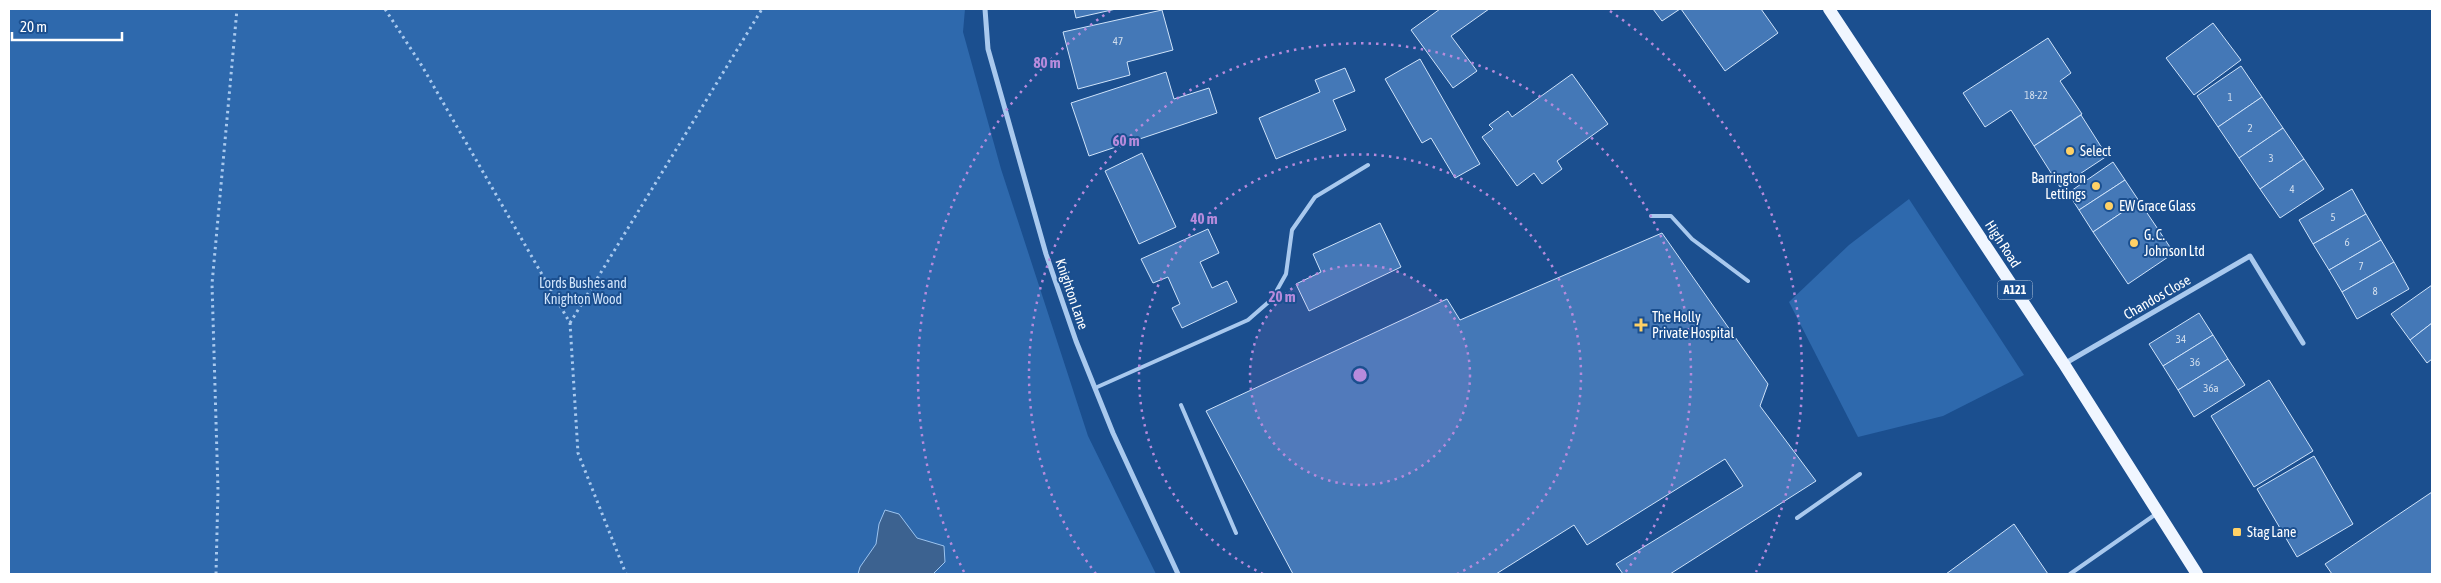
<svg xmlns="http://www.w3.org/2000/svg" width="2441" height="583" viewBox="0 0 2441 583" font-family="'Asap Condensed',sans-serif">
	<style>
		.green { fill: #2e69ad }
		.water { fill: #3c6290; stroke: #9cc4f0 }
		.building { fill: #4478b7; stroke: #cfe3fa }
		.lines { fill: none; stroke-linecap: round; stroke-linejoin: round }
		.path { stroke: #a9c9ee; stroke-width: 3; stroke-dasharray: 2.5 4; stroke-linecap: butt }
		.lane { stroke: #a9c9ee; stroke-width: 4 }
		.street { stroke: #a9c9ee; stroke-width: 5 }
		.primary { stroke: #f0f6ff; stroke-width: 12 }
		.ring { fill: none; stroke: #b68bdc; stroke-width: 2.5; stroke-dasharray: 2.5 5 }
		.poi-dot { fill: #ffd166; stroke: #1b4f8f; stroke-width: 2 }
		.labels { text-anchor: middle; stroke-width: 4; stroke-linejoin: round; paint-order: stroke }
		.number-label { font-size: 11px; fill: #d0dded }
		.shield { fill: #1b4f8f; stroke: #bbcadd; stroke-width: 1 }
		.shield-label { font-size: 12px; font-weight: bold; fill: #fff }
		.poi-label { font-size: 14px; fill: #fff; stroke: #1b4f8f; text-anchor: start }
		.street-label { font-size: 14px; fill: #fff; stroke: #1b4f8f }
		.park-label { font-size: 14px; fill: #cfe3fa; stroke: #1b4f8f }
		.centre { fill: #b68bdc; stroke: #1b4f8f; stroke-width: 2.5 }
		.ring-label { font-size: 15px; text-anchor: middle; font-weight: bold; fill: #b68bdc; stroke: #1b4f8f; stroke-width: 4; stroke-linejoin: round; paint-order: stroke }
	</style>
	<rect width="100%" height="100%" fill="#1b4f8f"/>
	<g class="green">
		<polygon points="9,9 965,9 963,32 1001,169 1088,436 1156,574 9,574"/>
		<polygon points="1909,199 2024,375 1943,416 1858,437 1789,302 1849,245"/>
	</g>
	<polygon class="water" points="885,510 899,514 917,538 944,546 945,562 933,574 858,574 860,567 876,544 879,524"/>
	<g class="building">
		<polygon points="1074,9 1116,9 1076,18"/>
		<polygon points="1440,9 1489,9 1451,36 1477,71 1453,88 1411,30"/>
		<polygon points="1653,9 1680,9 1662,21"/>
		<polygon points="1681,9 1761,9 1778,33 1725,71"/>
		<polygon points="1162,10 1173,50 1127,62 1130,75 1078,89 1063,32"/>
		<polygon points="2213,23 2241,60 2194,95 2166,58"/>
		<polygon points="2048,38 2071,73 2060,81 2082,114 2034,146 2011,110 1985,127 1963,93"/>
		<polygon points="1420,59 1480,164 1455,178 1431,138 1422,143 1385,79"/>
		<polygon points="2241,66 2262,97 2218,127 2197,96"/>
		<polygon points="1345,68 1355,91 1333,100 1346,130 1276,159 1259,118 1320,92 1315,80"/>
		<polygon points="1166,72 1174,99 1209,88 1217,113 1089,156 1071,103"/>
		<polygon points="1572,74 1608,124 1557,161 1562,169 1542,184 1534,173 1517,186 1482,137 1493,129 1489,125 1508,111 1512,117"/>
		<polygon points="2262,97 2283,128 2239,158 2218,127"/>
		<polygon points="2081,115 2107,156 2060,187 2034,146"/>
		<polygon points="2283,128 2304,159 2260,189 2239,158"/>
		<polygon points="1142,153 1176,227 1139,244 1105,171"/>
		<polygon points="2304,159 2324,189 2280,218 2260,189"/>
		<polygon points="2113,162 2125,180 2079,210 2068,193"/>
		<polygon points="2125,180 2139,201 2093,232 2079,210"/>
		<polygon points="2352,189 2366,214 2313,244 2299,220"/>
		<polygon points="2139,201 2174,253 2128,284 2093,232"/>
		<polygon points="2366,214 2381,240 2329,270 2313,244"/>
		<polygon points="1380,223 1401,267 1309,311 1296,284 1321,272 1313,254"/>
		<polygon points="1208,229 1219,253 1200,262 1212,288 1227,281 1237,302 1182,328 1172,308 1180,304 1168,277 1153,283 1141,259"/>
		<polygon points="1662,233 1768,384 1760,406 1816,481 1670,574 1623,574 1616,564 1743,486 1725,459 1587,545 1574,525 1496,574 1293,574 1206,411 1447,299 1460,320"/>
		<polygon points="2381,240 2394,262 2342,292 2329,270"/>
		<polygon points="2394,262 2409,289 2357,319 2342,292"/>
		<polygon points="2432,285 2432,323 2410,340 2391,314"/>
		<polygon points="2199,313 2213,335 2163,366 2149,344"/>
		<polygon points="2432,323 2432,359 2427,363 2410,340"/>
		<polygon points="2213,335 2228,359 2178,390 2163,366"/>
		<polygon points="2228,359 2245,385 2194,417 2178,390"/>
		<polygon points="2269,380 2313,451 2254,487 2211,416"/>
		<polygon points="2314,456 2353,524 2297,557 2257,489"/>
		<polygon points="2432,492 2432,574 2332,574 2325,564"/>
		<polygon points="2014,524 2048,574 1946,574"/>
	</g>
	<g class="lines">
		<g class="path">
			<polyline points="385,9 422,66 570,323 578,453 626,574"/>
			<polyline points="570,323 762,9"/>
			<polyline points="216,574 218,490 212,284 237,9"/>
		</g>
		<g class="lane">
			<polyline points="1651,216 1671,216 1692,239 1748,281"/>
			<polyline points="1095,388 1248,320 1272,299 1286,274 1292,230 1315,197 1368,165"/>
			<polyline points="1181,405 1236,533"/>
			<polyline points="1797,518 1860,474"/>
			<polyline points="2070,574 2156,514"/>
		</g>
		<g class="street">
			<polyline points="985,9 988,49 1046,254 1076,341 1113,433 1178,574"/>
			<polyline points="2064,364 2250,256 2303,343"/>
		</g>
		<polyline class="primary" points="1829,9 2064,364 2197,574"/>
	</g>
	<circle cx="1360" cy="375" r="110" fill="#b68bdc" fill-opacity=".12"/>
	<g class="ring">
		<circle cx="1360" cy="375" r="110"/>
		<path d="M1263 574A221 221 0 1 1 1457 574"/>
		<path d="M1096 574A331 331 0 1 1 1624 574"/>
		<path d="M964 572A442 442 0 0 1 1110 11M1610 11A442 442 0 0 1 1756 572"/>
	</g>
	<g class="poi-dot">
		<circle cx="2070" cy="151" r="5"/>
		<circle cx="2096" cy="186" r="5"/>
		<circle cx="2109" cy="206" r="5"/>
		<circle cx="2134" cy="243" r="5"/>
		<path d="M1638.5 317.5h5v5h5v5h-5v5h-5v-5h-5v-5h5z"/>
		<rect x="2232" y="527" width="10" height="10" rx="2.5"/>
	</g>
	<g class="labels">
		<g class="number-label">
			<text x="1118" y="45">47</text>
			<text x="2036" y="99">18-22</text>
			<text x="2230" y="101">1</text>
			<text x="2250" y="132">2</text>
			<text x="2271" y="162">3</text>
			<text x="2292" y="193">4</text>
			<text x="2333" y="221">5</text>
			<text x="2347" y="246">6</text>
			<text x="2361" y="270">7</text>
			<text x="2375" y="295">8</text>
			<text x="2181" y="343">34</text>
			<text x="2195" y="366">36</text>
			<text x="2211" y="392">36a</text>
		</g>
		<rect class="shield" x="1997.5" y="280.5" width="35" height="19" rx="4"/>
		<g class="shield-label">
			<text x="2015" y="294">A121</text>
		</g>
		<g class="poi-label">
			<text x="2080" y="156">Select</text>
			<text x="2086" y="183" text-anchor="end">Barrington<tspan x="2086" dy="16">Lettings</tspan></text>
			<text x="2119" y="211">EW Grace Glass</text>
			<text x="2144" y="240">G. C.<tspan x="2144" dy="16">Johnson Ltd</tspan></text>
			<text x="1652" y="322">The Holly<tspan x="1652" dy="16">Private Hospital</tspan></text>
			<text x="2247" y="537">Stag Lane</text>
		</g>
		<g class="street-label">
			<text transform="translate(2003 244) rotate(57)" y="5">High Road</text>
			<text transform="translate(1072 294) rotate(71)" y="5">Knighton Lane</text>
			<text transform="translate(2157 297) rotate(-30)" y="5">Chandos Close</text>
		</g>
		<g class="park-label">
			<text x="583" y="288">Lords Bushes and<tspan x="583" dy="16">Knighton Wood</tspan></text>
		</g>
	</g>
	<circle cx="1360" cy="375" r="8" class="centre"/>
	<g class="ring-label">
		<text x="1047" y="68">80 m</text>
		<text x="1126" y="146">60 m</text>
		<text x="1204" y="224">40 m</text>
		<text x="1282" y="302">20 m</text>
	</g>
	<rect width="2441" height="583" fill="none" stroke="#ffffff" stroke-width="20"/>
	<path d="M12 32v8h110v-8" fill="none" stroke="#ffffff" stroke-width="2.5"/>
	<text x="20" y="32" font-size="15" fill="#ffffff" stroke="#1b4f8f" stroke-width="4" paint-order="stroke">20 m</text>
</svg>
